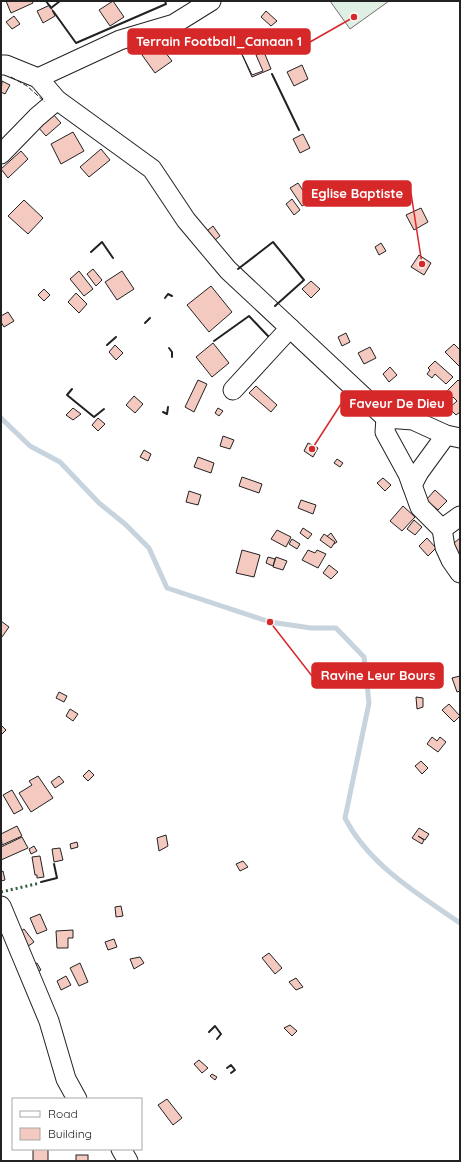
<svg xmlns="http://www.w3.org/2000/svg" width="461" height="1162" viewBox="0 0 461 1162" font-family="Quicksand,sans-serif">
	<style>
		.green { fill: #e0efe3; stroke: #6f6f6f }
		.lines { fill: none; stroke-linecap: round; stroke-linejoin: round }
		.stream { stroke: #c7d3dd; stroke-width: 5 }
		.building { fill: #f3c9c0; stroke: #222 }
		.minor-casing { stroke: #222; stroke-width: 21 }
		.minor { stroke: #fff; stroke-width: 19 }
		.hedge { stroke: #2f5e38; stroke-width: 3; stroke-dasharray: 2 3; stroke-linecap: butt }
		.fence { stroke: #222; stroke-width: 1; stroke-dasharray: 5 2; stroke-linecap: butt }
		.wall { stroke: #222; stroke-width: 2 }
		.leader { fill: none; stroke: #d62828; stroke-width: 1.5 }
		.callout-dot { fill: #d62828; stroke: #fff; stroke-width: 1.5 }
		.callout { fill: #d62828; stroke: #d62828; stroke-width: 1.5 }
		.callout-label { font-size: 13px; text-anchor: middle; font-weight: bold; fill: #fff }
	</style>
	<rect width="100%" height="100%" fill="#fff"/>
	<polygon class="green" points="330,1 389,1 350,29"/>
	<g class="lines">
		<path class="stream" d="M1 418 30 446 60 462 99 503 125 524 149 548 167 588 270 622 311 628H336L364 657 369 703 345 818C369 865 418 894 460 923"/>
	</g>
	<g class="building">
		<polygon points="6,1 32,1 33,3 11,13"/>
		<polygon points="113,1 124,17 110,26 99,10"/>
		<polygon points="50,5 55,16 43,23 37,11"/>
		<polygon points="266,11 277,21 271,26 261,17"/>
		<polygon points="14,16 20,24 12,29 6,22"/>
		<polygon points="158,43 172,61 155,73 142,55"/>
		<polygon points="240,50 252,75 263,71 256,55 264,52 271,69 252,77"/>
		<polygon points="302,65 308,79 294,86 287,72"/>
		<polygon points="2,81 10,85 5,94 1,92"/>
		<polygon points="52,113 61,123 46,136 37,126"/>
		<polygon points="73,132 84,151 61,164 51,144"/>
		<polygon points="303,134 310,148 300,153 293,139"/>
		<polygon points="101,149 110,160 89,177 80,167"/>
		<polygon points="21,151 28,159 8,178 1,169"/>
		<polygon points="298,183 310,201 302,206 290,188"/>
		<polygon points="292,199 300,210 294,215 286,204"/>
		<polygon points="24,200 43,218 28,234 8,216"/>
		<polygon points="421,208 428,222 414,230 406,215"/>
		<polygon points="213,226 220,236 210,244 203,234"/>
		<polygon points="381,243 386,251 379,255 375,247"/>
		<polygon points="419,255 431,263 424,275 411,267"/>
		<polygon points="93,269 102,280 96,286 87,274"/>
		<polygon points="79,271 93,289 84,296 70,279"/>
		<polygon points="122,271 134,289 117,300 105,282"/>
		<polygon points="311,281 320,289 311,298 302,289"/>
		<polygon points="211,286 232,312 209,332 187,305"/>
		<polygon points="44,289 50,295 44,301 38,295"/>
		<polygon points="76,293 87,304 79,313 68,302"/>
		<polygon points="8,312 14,321 4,327 1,322 1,316"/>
		<polygon points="346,333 350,342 342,346 338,337"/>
		<polygon points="213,343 229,363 212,377 196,357"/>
		<polygon points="454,344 460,350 460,367 445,352"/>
		<polygon points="115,345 123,353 116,360 109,352"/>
		<polygon points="370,347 376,358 364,364 358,353"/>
		<polygon points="435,361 453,377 446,384 435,374 432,378 427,374 430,370 428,368"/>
		<polygon points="390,367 397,375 389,382 383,374"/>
		<polygon points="198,380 207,384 194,412 185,407"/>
		<polygon points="458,380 460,382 460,412 456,415 449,408 457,401 453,397 448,402 445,402 442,399 442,396"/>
		<polygon points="256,386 277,405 271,412 249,393"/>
		<polygon points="134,396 143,404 135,413 126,405"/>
		<polygon points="73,408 81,414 73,420 66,415"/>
		<polygon points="218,408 223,411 219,416 215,413"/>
		<polygon points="98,418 105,424 98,431 92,425"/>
		<polygon points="223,436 234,440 230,449 220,446"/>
		<polygon points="308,443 318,448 313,457 304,451"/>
		<polygon points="144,450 151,454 148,461 140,457"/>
		<polygon points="198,457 214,463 211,473 194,467"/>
		<polygon points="337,459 343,463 340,467 334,463"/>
		<polygon points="242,477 262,484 259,493 239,486"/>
		<polygon points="383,478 391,485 385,491 377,483"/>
		<polygon points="435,490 447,501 438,510 426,500"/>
		<polygon points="189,491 201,495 198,505 186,502"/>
		<polygon points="301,500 316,505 313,514 298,508"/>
		<polygon points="403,506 415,517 402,531 390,521"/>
		<polygon points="414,520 422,527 415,535 407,529"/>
		<polygon points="303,528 312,534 308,539 300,533"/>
		<polygon points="277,530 291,537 286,547 271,539"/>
		<polygon points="331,533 337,542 331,546 325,538"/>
		<polygon points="324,534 335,542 331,548 320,540"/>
		<polygon points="427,538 436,548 428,556 419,546"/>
		<polygon points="460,538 460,565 448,548"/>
		<polygon points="292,539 300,544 297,549 289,544"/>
		<polygon points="242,550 260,555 254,577 236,573"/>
		<polygon points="308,550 315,553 317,550 326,554 318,568 302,560"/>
		<polygon points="268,557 275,559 273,566 266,563"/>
		<polygon points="276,557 287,561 283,570 273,567"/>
		<polygon points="329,565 338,572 331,579 323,573"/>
		<polygon points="1,621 9,627 2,637 1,636"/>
		<polygon points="460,676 460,691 457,692 452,678"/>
		<polygon points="59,692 67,696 64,702 56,698"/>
		<polygon points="416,697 423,698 423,707 417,709"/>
		<polygon points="449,704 460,716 454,722 442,710"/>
		<polygon points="70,709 78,714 73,721 66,716"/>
		<polygon points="1,725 6,730 1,735"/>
		<polygon points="432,737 437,741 440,737 446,742 438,752 427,744"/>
		<polygon points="421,761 428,768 422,774 415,766"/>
		<polygon points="89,770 94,775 88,781 83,776"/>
		<polygon points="38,776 53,798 31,812 19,793 32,785 29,781"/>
		<polygon points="59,776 64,782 55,788 51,782"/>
		<polygon points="12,790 23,809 14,814 3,795"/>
		<polygon points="17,826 22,836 2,845 1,834"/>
		<polygon points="419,828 429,834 425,840 418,836 424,840 422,844 412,838"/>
		<polygon points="166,835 168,846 159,851 157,838"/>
		<polygon points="22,837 28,848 1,860 1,847"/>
		<polygon points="77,842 78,847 71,849 70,844"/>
		<polygon points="34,846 37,851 31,854 29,849"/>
		<polygon points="60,848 63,860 54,862 52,849"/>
		<polygon points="40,856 44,877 37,878 37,875 35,875 32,857"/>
		<polygon points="243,861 248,867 240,871 236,864"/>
		<polygon points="3,871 5,880 1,881 1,872"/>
		<polygon points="121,906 123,916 116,917 115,907"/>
		<polygon points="40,914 47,930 37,934 30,918"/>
		<polygon points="24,929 34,942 27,947 17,934"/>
		<polygon points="73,930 73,938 68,938 68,948 57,948 56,931"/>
		<polygon points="114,939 117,947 108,950 105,942"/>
		<polygon points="269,953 282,968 275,974 262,958"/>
		<polygon points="140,957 144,963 134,969 130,959"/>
		<polygon points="37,963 41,970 33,974 29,967"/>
		<polygon points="80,963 88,982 79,986 70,968"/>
		<polygon points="66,976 71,985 61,990 57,981"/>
		<polygon points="296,978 303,987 296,990 289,982"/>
		<polygon points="290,1025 297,1031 292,1036 284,1028"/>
		<polygon points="199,1060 208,1068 202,1073 194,1064"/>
		<polygon points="212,1074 217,1077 215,1080 210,1076"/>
		<polygon points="167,1099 182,1118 173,1125 158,1105"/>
		<rect x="33" y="1149" width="15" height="12"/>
		<rect x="76" y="1155" width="12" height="6"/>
	</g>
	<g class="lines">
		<g class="minor-casing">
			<g id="minor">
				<polyline points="1,65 6,65 38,78 57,100 152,169 186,220 228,270 386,418 413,420 446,435 460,438"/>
				<polyline points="38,78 120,40 174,24 211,1"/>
				<polyline points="1,154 37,117 57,100"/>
				<polyline points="233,390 290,328"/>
				<polyline points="386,418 385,432 408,474 420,507 442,529 445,547 451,560 460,573"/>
				<polyline points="412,485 419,472 446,435"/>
				<polyline points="442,529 460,516"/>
				<polyline points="1,906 49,1021 66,1079 77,1099"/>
				<polyline points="121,1149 128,1161"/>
			</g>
		</g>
		<use href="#minor" class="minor"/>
		<polyline class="hedge" points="1,892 40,883"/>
		<polyline class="fence" points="11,77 27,86 45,102"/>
		<g class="wall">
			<polyline points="46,1 51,8 60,1"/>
			<polyline points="53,11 76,43 166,4 165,1"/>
			<polyline points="272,74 299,130"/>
			<polyline points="91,252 102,242 113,258"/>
			<polyline points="238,269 273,242 304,280 275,306"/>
			<polyline points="165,298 168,294 172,296"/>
			<polyline points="145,323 150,318"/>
			<polyline points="214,341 249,316 268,336"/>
			<polyline points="107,345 116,337"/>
			<polyline points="169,348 172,352 172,357"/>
			<polyline points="72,389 67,395 94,417 104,409"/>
			<polyline points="163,412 167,414 168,407"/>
			<polyline points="41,882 57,878 54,864"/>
			<polyline points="209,1032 215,1026 221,1034 217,1039"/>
			<polyline points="227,1068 231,1065 235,1070 231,1073"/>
		</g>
	</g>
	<path class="leader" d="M354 17L310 42M422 264L411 193M312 449L341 404M270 622L312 676"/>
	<g class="callout-dot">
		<circle cx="354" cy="17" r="4"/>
		<circle cx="422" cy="264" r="4"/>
		<circle cx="312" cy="449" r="4"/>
		<circle cx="270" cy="622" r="4"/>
	</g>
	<g class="callout">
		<rect x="128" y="29" width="182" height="25" rx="4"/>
		<rect x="303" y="181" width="108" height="25" rx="4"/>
		<rect x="341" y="391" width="111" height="25" rx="4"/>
		<rect x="312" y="663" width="131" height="25" rx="4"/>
	</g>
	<g class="callout-label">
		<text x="219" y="46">Terrain Football_Canaan 1</text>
		<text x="357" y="198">Eglise Baptiste</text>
		<text x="397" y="408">Faveur De Dieu</text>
		<text x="378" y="680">Ravine Leur Bours</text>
	</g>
	<rect width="461" height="1162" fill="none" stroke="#222222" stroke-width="4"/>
	<rect x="12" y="1098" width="130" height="52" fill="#ffffff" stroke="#a7a7a7"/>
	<rect x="20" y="1111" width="20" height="6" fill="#ffffff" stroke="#a7a7a7"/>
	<text x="48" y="1118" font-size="12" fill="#222222">Road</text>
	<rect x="20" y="1128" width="20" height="12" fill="#f3c9c0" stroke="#a7a7a7"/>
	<text x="48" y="1138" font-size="12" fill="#222222">Building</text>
</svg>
